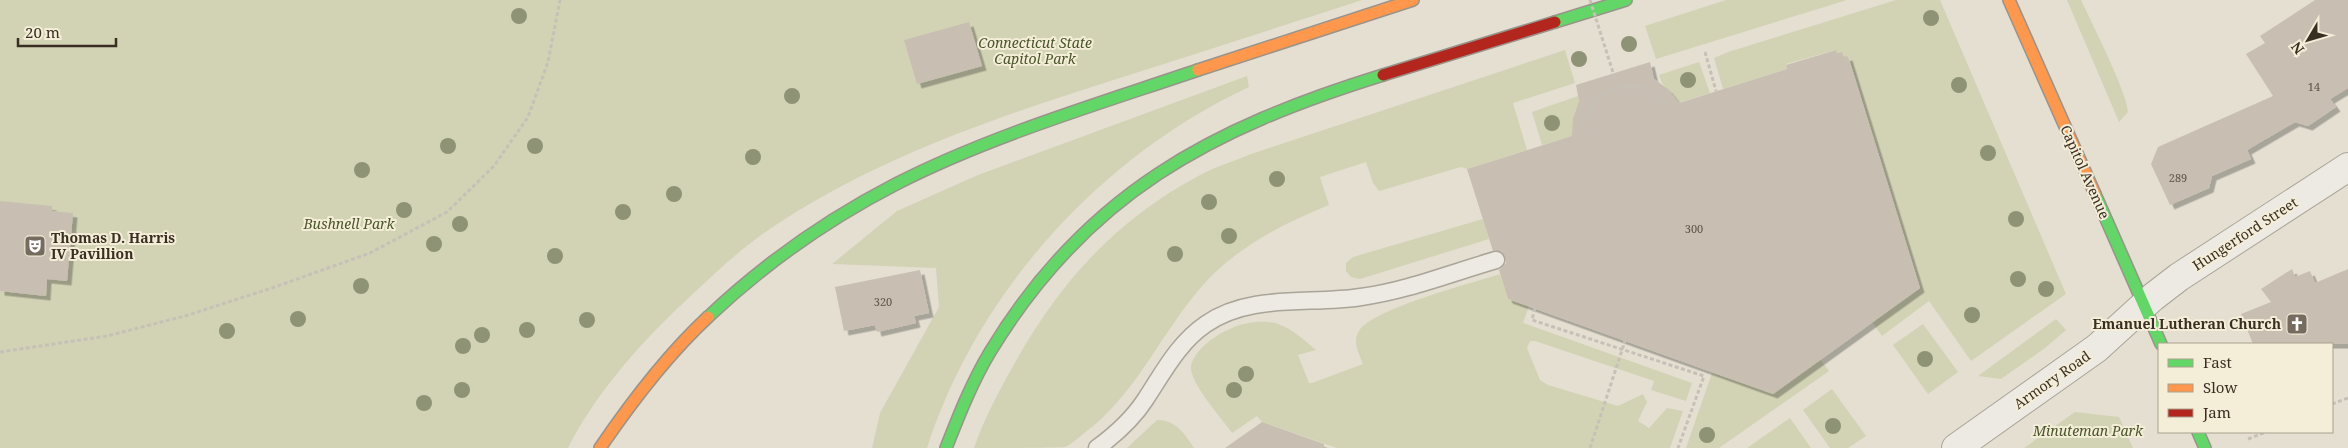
<svg xmlns="http://www.w3.org/2000/svg" width="2348" height="448" viewBox="0 0 2348 448" font-family="'Noto Serif',serif">
	<style>
		.green { fill: #d2d3b4 }
		.building { fill: #c8bfb2; filter: url(#shadow) }
		.lines { fill: none; stroke-linecap: round; stroke-linejoin: round }
		.lane-casing { stroke: #aaa499; stroke-width: 19 }
		.street-casing { stroke: #aaa499; stroke-width: 30 }
		.fast-casing { stroke: #99948a; stroke-width: 14 }
		.slow-casing { stroke: #99948a; stroke-width: 14 }
		.jam-casing { stroke: #99948a; stroke-width: 14 }
		.path { stroke: #c5c1b8; stroke-width: 3; stroke-dasharray: 4 2.5; stroke-linecap: butt }
		.lane { stroke: #eceae2; stroke-width: 16 }
		.street { stroke: #eceae2; stroke-width: 28 }
		.fast { stroke: #63d668; stroke-width: 11 }
		.slow { stroke: #ff974d; stroke-width: 11 }
		.jam { stroke: #b3261e; stroke-width: 11 }
		.path-bridge { stroke: #c5c1b8; stroke-width: 3; stroke-dasharray: 4 2.5; stroke-linecap: butt }
		.tree { fill: #8e9375 }
		.labels { text-anchor: middle; stroke-width: 4; stroke-linejoin: round; paint-order: stroke }
		.number-label { font-size: 11px; fill: #5d5245 }
		.park-label { font-size: 14px; font-style: italic; fill: #485429; stroke: #f4edd8 }
		.street-label { font-size: 14px; fill: #392e21; stroke: #f4edd8 }
		.poi-label { font-size: 14px; font-weight: bold; fill: #392e21; stroke: #f4edd8; text-anchor: start }
	</style>
	<defs>
		<filter id="shadow"><feDropShadow dx="4.5" dy="4.5" stdDeviation="0" flood-color="#0004"/></filter>
	</defs>
	<rect width="100%" height="100%" fill="#e4dfd1"/>
	<g class="green">
		<path d="M0 0H1362C1282 26 1201 52 1120 78 1003 115 883 155 779 223 742 246 710 278 678 308 636 348 595 395 568 448H0Z"/>
		<polygon points="1726,0 1847,0 1656,59 1645,26"/>
		<polygon points="1896,0 1940,0 2066,294 1971,361 1929,301 1882,336 1872,322 1920,288 1848,56 1844,57 1842,52 1837,53 1835,50 1786,64 1787,69 1723,89 1714,58 1728,52"/>
		<path d="M2067 0H2081C2091 21 2128 94 2128 112L2119 122Z"/>
		<path d="M1565 50 1575 83 1513 103 1527 150 1467 169 1461 167 1379 191 1373 183 1366 162 1320 177 1329 205C1280 225 1231 250 1197 292 1158 339 1133 398 1083 434 1078 438 1071 445 1065 447 1056 448 989 448 974 448 984 419 998 393 1013 366 1059 283 1116 219 1202 174 1217 166 1235 161 1251 154Z"/>
		<polygon points="1699,62 1710,93 1678,103 1662,83 1659,75"/>
		<path d="M1247 76 1249 87C1101 156 977 292 927 448H872L880 413 939 307 936 268 832 264 897 211 978 175Z"/>
		<polygon points="1578,96 1579,101 1573,118 1574,136 1542,145 1532,112"/>
		<polygon points="1483,219 1489,239 1360,279 1351,277 1346,271 1346,263 1353,257"/>
		<path d="M1500 274 1508 299 1529 306 1523 323 1692 383 1686 401 1651 390 1654 381 1535 341H1530L1527 348 1540 380 1548 385 1618 406 1643 394 1647 402 1638 421 1649 428 1667 408 1683 411 1670 448H1337L1262 422 1257 416 1232 433C1221 417 1193 387 1191 369 1190 363 1195 357 1198 352 1215 332 1251 315 1278 324 1293 329 1304 340 1316 350L1298 355 1309 383H1312L1363 364C1359 353 1352 342 1359 331 1372 309 1472 283 1500 274Z"/>
		<polygon points="2056,319 2066,330 2045,348 2001,379 1978,376"/>
		<polygon points="1923,324 1958,372 1928,394 1893,345"/>
		<polygon points="1820,359 1829,371 1719,448 1686,448 1712,373 1773,393"/>
		<polygon points="1832,389 1866,436 1848,448 1830,448 1803,410"/>
		<polygon points="2075,412 2119,417 2133,448 2024,448"/>
		<polygon points="1790,418 1811,448 1747,448"/>
		<path d="M1157 420C1176 420 1184 433 1194 448H1127Z"/>
	</g>
	<g class="building">
		<polygon points="2315,0 2348,0 2348,88 2330,99 2336,107 2308,126 2295,122 2247,150 2251,159 2212,176 2209,188 2170,205 2151,164 2158,147 2273,96 2246,54 2265,43 2260,36"/>
		<polygon points="969,22 982,66 917,84 904,40"/>
		<polygon points="1836,50 1837,53 1842,52 1844,57 1848,56 1920,288 1773,394 1508,299 1499,270 1506,263 1505,257 1499,250 1493,251 1467,169 1572,136 1573,118 1579,101 1576,85 1650,62 1654,79 1668,89 1679,103 1787,69 1786,65"/>
		<polygon points="0,201 52,206 52,211 73,213 67,281 47,279 46,296 0,291"/>
		<polygon points="2292,269 2295,277 2310,271 2315,283 2348,269 2348,344 2253,344 2241,314 2271,302 2261,289"/>
		<polygon points="920,270 929,313 914,316 916,323 877,332 875,325 844,331 835,287"/>
		<polygon points="1262,422 1324,444 1324,448 1225,448"/>
	</g>
	<g class="lines">
		<g class="lane-casing">
			<path id="lane" d="M1097 448C1116 434 1132 420 1145 400 1163 373 1178 343 1206 324 1250 293 1310 305 1361 297 1406 291 1451 273 1496 260"/>
		</g>
		<g class="street-casing">
			<polyline id="street" points="1956,448 2097,348 2153,297 2179,277 2348,167"/>
		</g>
		<g class="fast-casing">
			<g id="fast">
				<polyline points="1555,22 1626,0"/>
				<polyline points="2095,194 2161,344"/>
				<path d="M708 317C764 264 828 219 896 184 990 136 1098 104 1198 70"/>
				<polyline points="2198,432 2205,448"/>
				<path d="M946 448C959 415 972 382 990 352 1086 193 1212 128 1383 75"/>
			</g>
		</g>
		<g class="slow-casing">
			<g id="slow">
				<polyline points="2009,0 2095,194"/>
				<polyline points="1198,70 1413,0"/>
				<path d="M600 448C632 401 666 356 708 317"/>
			</g>
		</g>
		<g class="jam-casing">
			<polyline id="jam" points="1383,75 1555,22"/>
		</g>
		<g class="path">
			<polyline points="1705,52 1716,91"/>
			<path d="M1587 132C1579 89 1647 68 1667 107"/>
			<polyline points="1535,308 1532,320 1704,376 1678,448"/>
			<polyline points="0,352 107,336 185,316 272,288 370,253 447,212 494,166 528,117 548,62 560,0"/>
			<polyline points="2332,404 2348,398"/>
			<polyline points="2248,439 2266,432"/>
		</g>
		<use href="#lane" class="lane"/>
		<use href="#street" class="street"/>
		<use href="#fast" class="fast"/>
		<use href="#slow" class="slow"/>
		<use href="#jam" class="jam"/>
		<g class="path-bridge">
			<polyline points="1590,0 1618,88"/>
			<polyline points="1590,448 1625,341"/>
		</g>
	</g>
	<g class="tree">
		<circle cx="519" cy="16" r="8"/>
		<circle cx="1931" cy="18" r="8"/>
		<circle cx="1629" cy="44" r="8"/>
		<circle cx="1579" cy="59" r="8"/>
		<circle cx="1688" cy="80" r="8"/>
		<circle cx="1959" cy="85" r="8"/>
		<circle cx="792" cy="96" r="8"/>
		<circle cx="1552" cy="123" r="8"/>
		<circle cx="448" cy="146" r="8"/>
		<circle cx="535" cy="146" r="8"/>
		<circle cx="1988" cy="153" r="8"/>
		<circle cx="753" cy="157" r="8"/>
		<circle cx="362" cy="170" r="8"/>
		<circle cx="1277" cy="179" r="8"/>
		<circle cx="674" cy="194" r="8"/>
		<circle cx="1209" cy="202" r="8"/>
		<circle cx="404" cy="210" r="8"/>
		<circle cx="623" cy="212" r="8"/>
		<circle cx="2016" cy="219" r="8"/>
		<circle cx="460" cy="224" r="8"/>
		<circle cx="1229" cy="236" r="8"/>
		<circle cx="434" cy="244" r="8"/>
		<circle cx="1175" cy="254" r="8"/>
		<circle cx="555" cy="256" r="8"/>
		<circle cx="2018" cy="279" r="8"/>
		<circle cx="361" cy="286" r="8"/>
		<circle cx="2046" cy="289" r="8"/>
		<circle cx="1972" cy="315" r="8"/>
		<circle cx="298" cy="319" r="8"/>
		<circle cx="587" cy="320" r="8"/>
		<circle cx="527" cy="330" r="8"/>
		<circle cx="227" cy="331" r="8"/>
		<circle cx="482" cy="335" r="8"/>
		<circle cx="463" cy="346" r="8"/>
		<circle cx="1925" cy="359" r="8"/>
		<circle cx="1246" cy="374" r="8"/>
		<circle cx="462" cy="390" r="8"/>
		<circle cx="1234" cy="390" r="8"/>
		<circle cx="424" cy="403" r="8"/>
		<circle cx="1833" cy="426" r="8"/>
		<circle cx="1707" cy="435" r="8"/>
	</g>
	<defs>
		<g id="theatre-square" transform="scale(1.125)"><rect x="-9" y="-9" width="18" height="18" rx="4" fill="#756c5f" stroke="#f4edd8"/><path d="M-5-5.5Q0-4 5-5.5V0Q5 5 0 6Q-5 5-5 0ZM-3.3-2.5H-1v1.5H-3.3ZM1-2.5H3.3v1.5H1ZM-2.8 1Q0 5.5 2.8 1Z" fill="#fff"/></g>
		<g id="church-square" transform="scale(1.125)"><rect x="-9" y="-9" width="18" height="18" rx="4" fill="#756c5f" stroke="#f4edd8"/><path d="M-1.2-6h2.4v3.5h3.3v2.4h-3.3V6h-2.4V-.1h-3.3v-2.4h3.3Z" fill="#fff"/></g>
	</defs>
	<g fill-rule="evenodd">
		<use href="#theatre-square" x="35" y="246"/>
		<use href="#church-square" x="2297" y="324"/>
	</g>
	<g class="labels">
		<g class="number-label">
			<text x="2314" y="91">14</text>
			<text x="2178" y="182">289</text>
			<text x="1694" y="233">300</text>
			<text x="883" y="306">320</text>
		</g>
		<g class="park-label">
			<text x="1035" y="48">Connecticut State<tspan x="1035" dy="16">Capitol Park</tspan></text>
			<text x="349" y="229">Bushnell Park</text>
			<text x="2088" y="436">Minuteman Park</text>
		</g>
		<g class="street-label">
			<text transform="translate(2085 172) rotate(66)" y="5">Capitol Avenue</text>
			<text transform="translate(2245 234) rotate(-33)" y="5">Hungerford Street</text>
			<text transform="translate(2052 380) rotate(-35)" y="5">Armory Road</text>
		</g>
		<g class="poi-label">
			<text x="51" y="243">Thomas D. Harris<tspan x="51" dy="16">IV Pavillion</tspan></text>
			<text x="2281" y="329" text-anchor="end">Emanuel Lutheran Church</text>
		</g>
	</g>
	<rect x="2158" y="343" width="175" height="90" fill="#f4edd8" stroke="#a9a18f"/>
	<rect x="2168" y="359" width="25" height="8" fill="#63d668" stroke="#a9a18f"/>
	<text x="2203" y="368" font-size="15" fill="#392e21">Fast</text>
	<rect x="2168" y="384" width="25" height="8" fill="#ff974d" stroke="#a9a18f"/>
	<text x="2203" y="393" font-size="15" fill="#392e21">Slow</text>
	<rect x="2168" y="409" width="25" height="8" fill="#b3261e" stroke="#a9a18f"/>
	<text x="2203" y="418" font-size="15" fill="#392e21">Jam</text>
	<g transform="translate(2308 40) rotate(232)" stroke="#f4edd8" stroke-width="4" paint-order="stroke">
	<path d="M0-4L9 19L0 12L-9 19Z" fill="#392e21"/>
	<text y="-8" font-size="14" font-weight="bold" text-anchor="middle" fill="#392e21">N</text>
	</g>
	<path d="M18 38v8h98v-8" fill="none" stroke="#392e21" stroke-width="2.5"/>
	<text x="25" y="38" font-size="15" fill="#392e21" stroke="#f4edd8" stroke-width="4" paint-order="stroke">20 m</text>
</svg>
